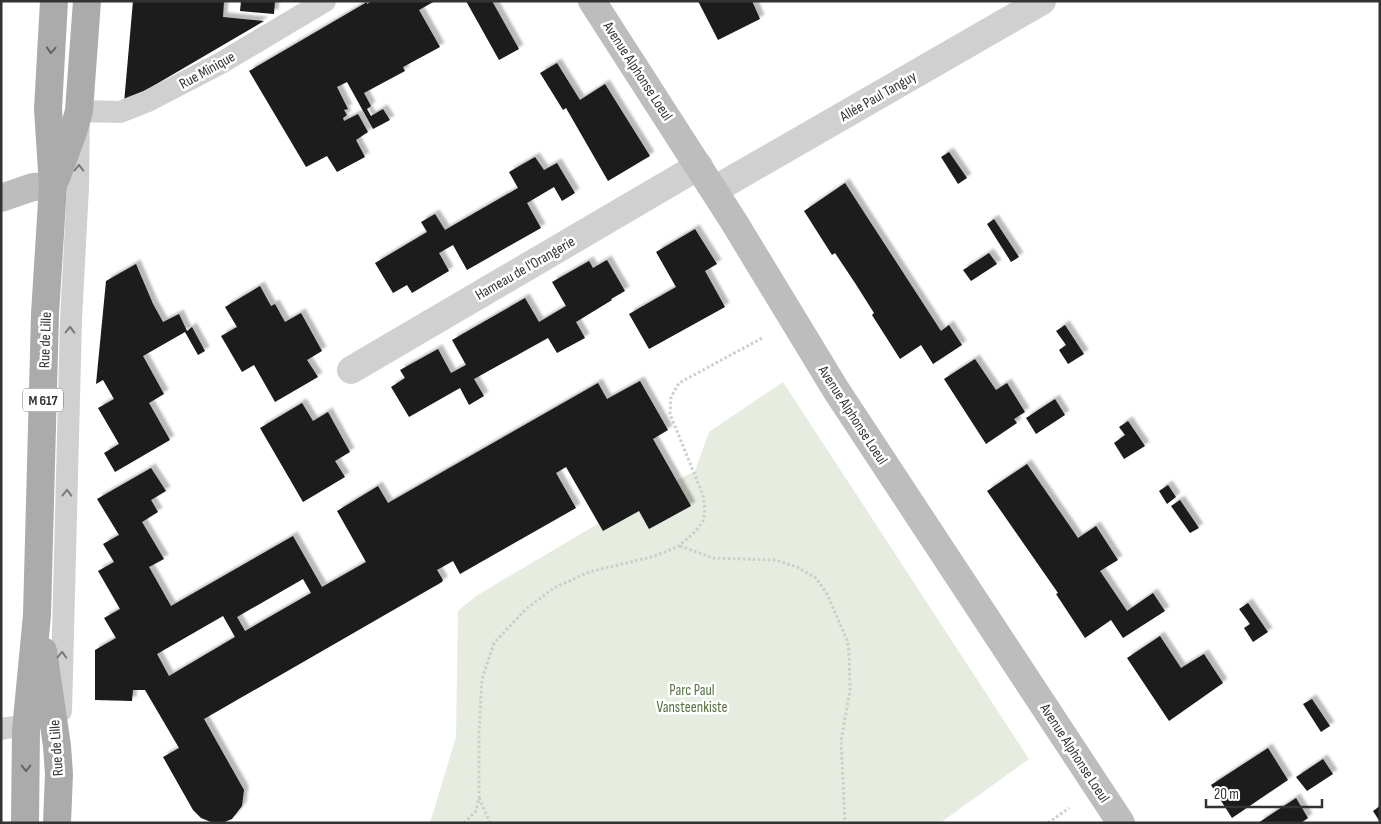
<svg xmlns="http://www.w3.org/2000/svg" width="1381" height="824" viewBox="0 0 1381 824" font-family="'Sofia Sans Condensed',sans-serif">
	<style>
		.green { fill: #e6ecdf }
		.building { fill: #1a1a1a; fill-rule: evenodd; filter: url(#shadow) }
		.lines { fill: none; stroke-linecap: round; stroke-linejoin: round }
		.path { stroke: #cdcdcd; stroke-width: 3; stroke-dasharray: 2.5 2.5; stroke-linecap: butt }
		.lane { stroke: #d0d0d0; stroke-width: 22 }
		.street { stroke: #d0d0d0; stroke-width: 28 }
		.secondary { stroke: #bdbdbd; stroke-width: 28 }
		.primary { stroke: #ababab; stroke-width: 28 }
		.oneway { stroke: #636363 }
		.oneway2 { stroke: #7a7a7a }
		.labels { text-anchor: middle; stroke-width: 5; stroke-linejoin: round; paint-order: stroke }
		.shield { fill: #fff; stroke: #707070; stroke-width: 1 }
		.shield-label { font-size: 14px; font-weight: bold; fill: #333 }
		.street-label { font-size: 15px; fill: #333; stroke: #fff }
		.park-label { font-size: 15px; fill: #56703f; stroke: #fff }
	</style>
	<defs>
		<filter id="shadow"><feDropShadow dx="4.5" dy="-4.5" stdDeviation="1" flood-color="#0004"/></filter>
	</defs>
	<rect width="100%" height="100%" fill="#fff"/>
	<polygon class="green" points="783,382 1029,759 940,823 430,823 456,737 458,611 476,596 633,503 695,471 709,432"/>
	<g class="building">
		<polygon points="133,1 224,1 223,17 264,21 124,103"/>
		<polygon points="241,1 275,1 274,14 240,11"/>
		<polygon points="372,1 435,1 419,10 440,47 403,67 405,71 364,93 371,106 367,109 371,116 383,109 390,120 373,129 347,82 337,87 348,109 344,110 347,115 343,118 344,121 358,114 368,132 356,140 365,157 337,172 327,156 306,167 249,71 367,2 367,4"/>
		<polygon points="466,1 492,1 519,49 499,60"/>
		<polygon points="698,1 752,1 760,19 718,40"/>
		<polygon points="557,63 580,100 605,84 650,156 608,181 566,108 563,110 540,73"/>
		<polygon points="949,152 967,178 958,184 941,157"/>
		<polygon points="535,157 544,170 557,163 575,193 562,201 554,187 527,203 541,228 467,270 453,245 439,253 449,271 412,293 407,285 393,293 375,263 427,232 421,222 435,214 445,230 518,188 509,172"/>
		<polygon points="845,183 941,331 949,325 962,345 933,364 921,345 900,359 872,315 874,313 855,283 835,253 832,255 804,211"/>
		<polygon points="994,219 1019,257 1011,262 987,224"/>
		<polygon points="695,229 717,264 705,271 725,307 649,349 629,314 676,287 656,252"/>
		<polygon points="989,253 997,264 971,281 963,270"/>
		<polygon points="607,260 625,291 611,299 612,300 576,322 585,338 557,353 548,338 474,379 484,396 469,405 460,388 409,417 391,387 405,378 400,370 438,349 451,373 466,365 452,340 525,298 539,322 566,306 552,282 589,261 593,268"/>
		<polygon points="136,264 153,304 163,322 179,314 187,331 192,327 205,351 198,355 185,332 143,356 164,394 149,403 170,440 115,472 104,453 119,444 98,408 114,399 103,380 96,384 106,281"/>
		<polygon points="260,286 271,306 275,304 285,322 301,313 322,351 307,360 318,377 275,402 254,365 242,372 221,336 237,327 225,307"/>
		<polygon points="1065,325 1084,354 1068,364 1059,350 1066,345 1056,331"/>
		<polygon points="975,359 996,390 1007,383 1025,412 1014,419 1017,423 986,444 944,379"/>
		<path d="M640 381 668 430 653 439 691 506 649 529 639 511 603 531 566 467 556 473 576 508 460 574 453 561 437 570 443 580 442 582 204 719 244 790 242 806 232 819 222 823 211 822 201 818 193 810 163 757 179 748 145 690H133L132 701 95 700V650L116 638 104 618 120 609 98 571 114 562 103 544 119 535 97 499 151 468 166 491 151 500 158 512 142 522 164 559 149 567 171 606 293 536 322 587 366 562 337 511 378 486 388 503 598 383 607 399ZM303 579 311 593 245 631 237 617ZM223 616 235 637 169 676 157 654Z"/>
		<polygon points="1055,399 1065,415 1036,434 1026,418"/>
		<polygon points="302,403 313,421 328,412 350,452 335,461 345,477 303,502 260,428"/>
		<polygon points="1128,421 1145,446 1124,459 1114,443 1125,435 1119,427"/>
		<polygon points="1027,464 1078,538 1096,526 1118,560 1100,571 1127,611 1153,593 1165,611 1123,638 1111,620 1085,638 1056,594 1058,593 987,491"/>
		<polygon points="1168,485 1176,497 1167,504 1159,491"/>
		<polygon points="1180,500 1199,528 1190,533 1171,506"/>
		<polygon points="1248,603 1268,632 1253,642 1244,628 1250,624 1239,609"/>
		<polygon points="1160,636 1181,668 1204,654 1223,683 1169,721 1127,658"/>
		<polygon points="1312,699 1330,726 1321,732 1303,704"/>
		<polygon points="1268,748 1288,780 1232,818 1211,785"/>
		<polygon points="1323,759 1333,774 1307,791 1296,777"/>
		<polygon points="1296,798 1308,818 1301,823 1258,823"/>
		<polygon points="1380,806 1380,822 1373,811"/>
	</g>
	<g class="lines">
		<g class="path">
			<polyline points="680,546 713,558 776,560 797,567 816,578 827,594 847,640 849,651 850,690 841,741 845,823"/>
			<polyline points="479,798 490,823"/>
			<polyline points="464,823 476,811 479,798 479,731 482,679 494,643 526,609 554,588 589,572 655,556 679,546 696,531 703,521 705,509 703,495 670,414 671,397 679,383 764,337"/>
			<polyline points="1048,823 1069,808"/>
		</g>
		<g class="lane">
			<polyline points="61,711 71,320 78,187 79,111 120,112 148,101 221,63 325,1"/>
			<polyline points="1,729 26,725"/>
		</g>
		<g class="street">
			<polyline points="714,190 1042,1"/>
			<polyline points="351,370 699,166"/>
		</g>
		<g class="secondary">
			<polyline points="592,1 734,222 836,390 1121,823"/>
			<polyline points="1,198 33,187 53,186"/>
		</g>
		<g class="primary">
			<polyline points="56,178 73,132 79,111 87,1"/>
			<polyline points="43,651 57,746 59,774 57,823"/>
			<polyline points="25,823 26,730 37,615 45,314 53,186 48,109 54,1"/>
		</g>
	</g>
	<defs><path id="oneway-chevron" d="M-2-3.5L2.5 0L-2 3.5" fill="none" stroke-width="1.6" stroke-linecap="round" stroke-linejoin="round" transform="scale(1.25)"/></defs>
	<g class="oneway">
		<use href="#oneway-chevron" transform="translate(51 50) rotate(94)"/>
		<use href="#oneway-chevron" transform="translate(26 768) rotate(90)"/>
	</g>
	<g class="oneway2">
		<use href="#oneway-chevron" transform="translate(79 168) rotate(-89)"/>
		<use href="#oneway-chevron" transform="translate(70 330) rotate(-89)"/>
		<use href="#oneway-chevron" transform="translate(67 493) rotate(-89)"/>
		<use href="#oneway-chevron" transform="translate(62 655) rotate(-88)"/>
	</g>
	<g class="labels">
		<rect class="shield" x="23" y="388.5" width="40" height="23" rx="4"/>
		<g class="shield-label">
			<text x="43" y="405">M 617</text>
		</g>
		<g class="street-label">
			<text transform="translate(207 70) rotate(-29)" y="5">Rue Minique</text>
			<text transform="translate(638 71) rotate(57)" y="5">Avenue Alphonse Loeul</text>
			<text transform="translate(878 96) rotate(-30)" y="5">Allée Paul Tanguy</text>
			<text transform="translate(525 268) rotate(-30)" y="5">Hameau de l'Orangerie</text>
			<text transform="translate(45 340) rotate(-88)" y="5">Rue de Lille</text>
			<text transform="translate(853 415) rotate(57)" y="5">Avenue Alphonse Loeul</text>
			<text transform="translate(56 748) rotate(-94)" y="5">Rue de Lille</text>
			<text transform="translate(1075 753) rotate(57)" y="5">Avenue Alphonse Loeul</text>
		</g>
		<g class="park-label">
			<text x="692" y="695">Parc Paul<tspan x="692" dy="17">Vansteenkiste</tspan></text>
		</g>
	</g>
	<rect width="1381" height="824" fill="none" stroke="#333333" stroke-width="5"/>
	<path d="M1206 799v8h116v-8" fill="none" stroke="#333333" stroke-width="2.5"/>
	<text x="1214" y="799" font-size="15" fill="#333333" stroke="#ffffff" stroke-width="4" paint-order="stroke">20 m</text>
</svg>
